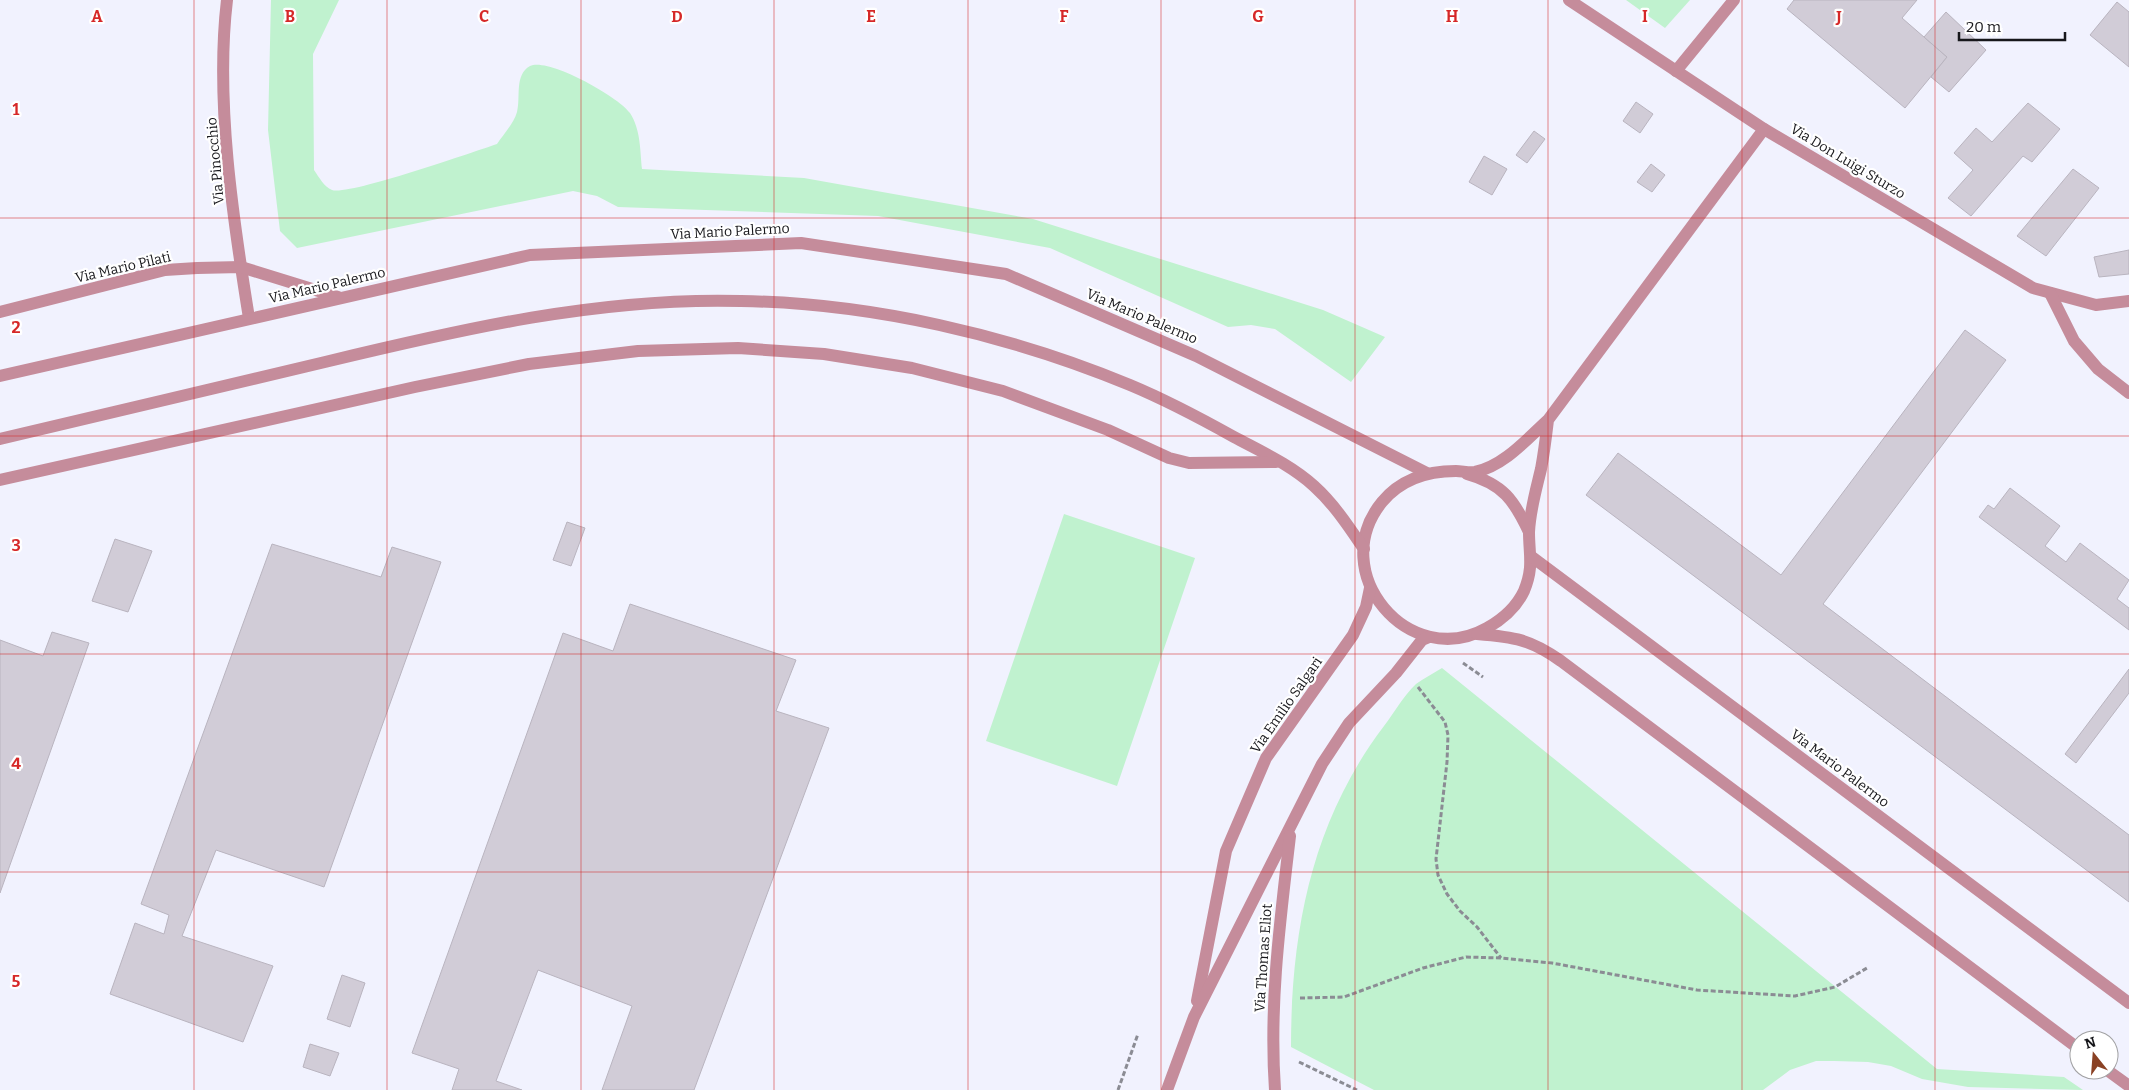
<svg xmlns="http://www.w3.org/2000/svg" width="2129" height="1090" viewBox="0 0 2129 1090" font-family="Bitter,serif">
	<style>
		.green { fill: #c0f2cf }
		.building { fill: #d1ccd7; stroke: #b9b4bf }
		.lines { fill: none; stroke-linecap: round; stroke-linejoin: round }
		.path { stroke: #8b8c94; stroke-width: 3; stroke-dasharray: 5 2.5; stroke-linecap: butt }
		.minor { stroke: #c58c9b; stroke-width: 12 }
		.grid { fill: none; stroke: #d62828; stroke-width: 1; stroke-opacity: 0.55 }
		.labels { text-anchor: middle; stroke-width: 4.5; stroke-linejoin: round; paint-order: stroke }
		.street-label { font-size: 14px; fill: #17171b; stroke: #fff }
		.grid-label { font-size: 16px; text-anchor: middle; font-weight: bold; fill: #d62828; stroke: #fff; stroke-width: 4.5; stroke-linejoin: round; paint-order: stroke }
	</style>
	<rect width="100%" height="100%" fill="#f1f2fe"/>
	<g class="green">
		<path d="M271 0H339L313 54 314 170C319 177 324 187 332 190 348 196 473 152 497 144 503 135 514 123 517 112 521 97 514 75 530 66 548 57 619 97 630 113 641 130 640 151 642 169L804 178 1033 219 1323 310 1385 337 1351 382 1275 329 1251 325 1228 327 1050 248 878 216 618 207 597 196 573 191 297 248 280 231 268 130Z"/>
		<polygon points="1626,0 1690,0 1665,28"/>
		<polygon points="1064,514 1195,558 1117,786 986,741"/>
		<path d="M1442 668 1937 1069 2064 1077 2083 1090 1968 1087 1922 1079 1891 1066 1868 1062 1834 1061H1816L1790 1070 1763 1090H1374L1291 1047C1291 930 1312 821 1384 726 1394 713 1404 695 1416 684 1424 678 1434 673 1442 668Z"/>
	</g>
	<g class="building">
		<polygon points="1794,0 1917,0 1902,18 1947,57 1905,108 1787,9"/>
		<polygon points="2117,2 2129,12 2129,67 2090,35"/>
		<polygon points="1946,12 1986,50 1949,92 1931,77 1947,57 1924,37"/>
		<polygon points="1636,102 1653,114 1640,133 1623,121"/>
		<polygon points="2028,103 2060,129 2032,162 2023,156 1971,216 1948,198 1973,170 1954,153 1976,128 1992,142"/>
		<polygon points="1534,131 1545,139 1527,163 1516,155"/>
		<polygon points="1484,156 1507,169 1492,195 1469,182"/>
		<polygon points="1651,164 1665,175 1652,192 1637,182"/>
		<polygon points="2073,169 2099,188 2046,256 2017,236"/>
		<polygon points="2129,250 2129,274 2099,277 2094,257"/>
		<polygon points="1965,330 2006,360 1823,604 2129,835 2129,902 1586,495 1618,453 1781,575"/>
		<polygon points="2010,488 2060,526 2045,546 2066,562 2080,543 2129,580 2117,599 2129,608 2129,630 1979,517 1988,505 1994,509"/>
		<polygon points="567,522 585,528 571,566 553,560"/>
		<polygon points="115,539 152,551 128,612 92,601"/>
		<polygon points="272,544 381,577 392,547 441,562 324,887 216,850 182,936 273,966 243,1042 110,994 135,923 164,934 169,915 141,904"/>
		<polygon points="630,604 796,660 776,711 829,728 694,1090 602,1090 632,1006 538,970 496,1081 522,1090 452,1090 459,1069 412,1053 563,633 613,651"/>
		<polygon points="52,632 89,643 0,893 0,640 43,656"/>
		<polygon points="2129,669 2129,693 2076,763 2065,754"/>
		<polygon points="342,975 365,983 350,1027 327,1019"/>
		<polygon points="310,1044 339,1053 330,1076 303,1067"/>
	</g>
	<g class="lines">
		<g class="path">
			<polyline points="1463,663 1483,677"/>
			<polyline points="1418,687 1445,722 1448,735 1447,762 1436,859 1438,875 1447,894 1460,911 1477,927 1501,958"/>
			<polyline points="1300,998 1344,997 1423,968 1466,957 1501,958 1552,963 1697,990 1795,996 1835,987 1867,968"/>
			<polyline points="1299,1062 1357,1090"/>
			<polyline points="1118,1090 1138,1034"/>
		</g>
		<g class="minor">
			<path d="M227 0C215 100 233 219 249 318"/>
			<polyline points="1569,0 1764,129 2033,288 2096,305 2129,301"/>
			<polyline points="1676,71 1734,0"/>
			<polyline points="2050,293 2074,341 2098,369 2129,393"/>
			<polyline points="0,312 165,270 197,268 241,267 338,297"/>
			<polyline points="0,376 530,255 801,243 1006,274 1196,356 1427,473"/>
			<path d="M1548 420C1546 437 1544 453 1541 469 1536 490 1530 510 1529 532 1529 555 1534 567 1524 591 1516 608 1503 619 1487 628 1409 672 1325 572 1382 502 1401 479 1427 471 1456 471 1462 471 1469 473 1475 472 1504 466 1527 439 1548 420L1764 129"/>
			<path d="M0 439C108 413 217 388 325 362 462 329 600 297 741 301 871 303 1010 335 1130 385 1166 400 1200 418 1234 437 1262 452 1291 465 1314 486 1334 504 1349 527 1364 549"/>
			<path d="M1467 474C1503 484 1514 500 1529 532"/>
			<polyline points="0,480 415,387 529,364 638,351 738,348 824,354 912,368 1003,391 1108,430 1169,458 1189,463 1276,462"/>
			<polyline points="1532,557 2129,1003"/>
			<path d="M1477 634C1514 637 1530 639 1561 661L2079 1049"/>
			<polyline points="1197,1001 1226,851 1266,758 1353,635 1366,607 1370,588"/>
			<polyline points="2107,1070 2129,1086"/>
			<polyline points="1167,1090 1194,1017 1322,764 1349,723 1396,673 1422,640 1429,637"/>
			<path d="M1275 1090C1269 1005 1280 921 1290 836"/>
		</g>
	</g>
	<path class="grid" d="M194 0V1090M387 0V1090M581 0V1090M774 0V1090M968 0V1090M1161 0V1090M1355 0V1090M1548 0V1090M1742 0V1090M1935 0V1090M0 218H2129M0 436H2129M0 654H2129M0 872H2129"/>
	<g class="labels">
		<g class="street-label">
			<text transform="translate(215 161) rotate(-95)" y="5">Via Pinocchio</text>
			<text transform="translate(1848 161) rotate(31)" y="5">Via Don Luigi Sturzo</text>
			<text transform="translate(730 231) rotate(-3)" y="5">Via Mario Palermo</text>
			<text transform="translate(123 267) rotate(-13)" y="5">Via Mario Pilati</text>
			<text transform="translate(327 285) rotate(-13)" y="5">Via Mario Palermo</text>
			<text transform="translate(1142 316) rotate(23)" y="5">Via Mario Palermo</text>
			<text transform="translate(1286 705) rotate(-55)" y="5">Via Emilio Salgari</text>
			<text transform="translate(1840 768) rotate(37)" y="5">Via Mario Palermo</text>
			<text transform="translate(1263 958) rotate(-86)" y="5">Via Thomas Eliot</text>
		</g>
	</g>
	<g class="grid-label">
		<text x="97" y="22">A</text>
		<text x="290" y="22">B</text>
		<text x="484" y="22">C</text>
		<text x="677" y="22">D</text>
		<text x="871" y="22">E</text>
		<text x="1064" y="22">F</text>
		<text x="1258" y="22">G</text>
		<text x="1452" y="22">H</text>
		<text x="1645" y="22">I</text>
		<text x="1839" y="22">J</text>
		<text x="16" y="115">1</text>
		<text x="16" y="333">2</text>
		<text x="16" y="551">3</text>
		<text x="16" y="769">4</text>
		<text x="16" y="987">5</text>
	</g>
	<g transform="translate(2094 1055) rotate(343)"><circle r="24" fill="#ffffff" stroke="#a2a2a4"/>
	<path d="M0-4L9 19L0 12L-9 19Z" fill="#8a4124"/>
	<text y="-8" font-size="14" font-weight="bold" text-anchor="middle" fill="#17171b">N</text>
	</g>
	<path d="M1959 32v8h106v-8" fill="none" stroke="#17171b" stroke-width="2.5"/>
	<text x="1966" y="32" font-size="15" fill="#17171b" stroke="#ffffff" stroke-width="4" paint-order="stroke">20 m</text>
</svg>
